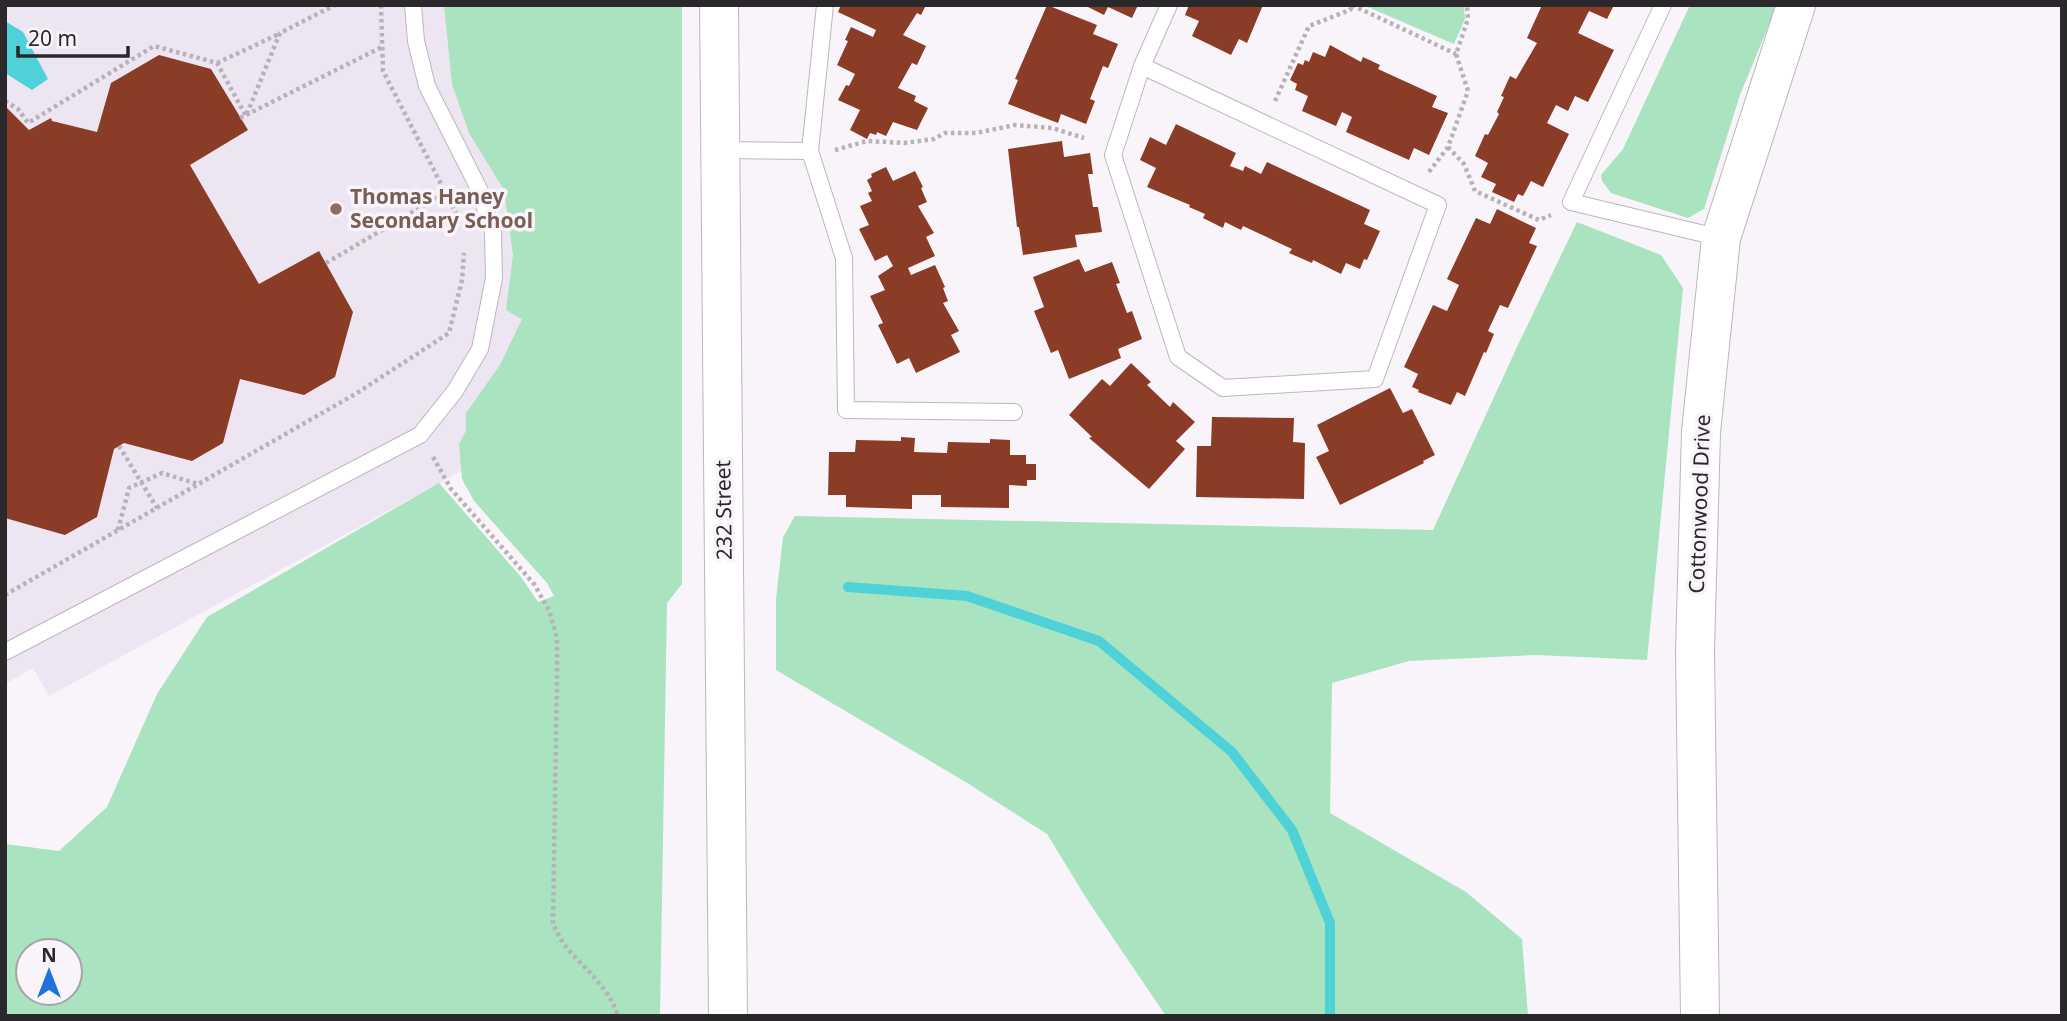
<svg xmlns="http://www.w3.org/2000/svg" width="2067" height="1021" viewBox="0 0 2067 1021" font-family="'Noto Sans',sans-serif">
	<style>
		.built { fill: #eee5f2 }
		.green { fill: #a9e3c0; fill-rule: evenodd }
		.water { fill: #4fd2d7 }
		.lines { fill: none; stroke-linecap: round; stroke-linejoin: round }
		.stream { stroke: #4fd2d7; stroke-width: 10 }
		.building { fill: #8b3c27 }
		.service-casing { stroke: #bbb7bd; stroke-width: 18 }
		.tertiary-casing { stroke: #bbb7bd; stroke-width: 40 }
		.secondary-casing { stroke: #bbb7bd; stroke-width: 40 }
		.path { stroke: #b6b2b7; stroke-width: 4.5; stroke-dasharray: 3.5 3.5; stroke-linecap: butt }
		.service { stroke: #fff; stroke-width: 16 }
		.tertiary { stroke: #fff; stroke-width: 38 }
		.secondary { stroke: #fff; stroke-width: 38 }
		.education-dot { fill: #8d6e63; stroke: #f8f4fa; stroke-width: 2.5 }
		.labels { text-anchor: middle; stroke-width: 7; stroke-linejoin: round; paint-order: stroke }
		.education-label { font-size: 21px; font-weight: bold; fill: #785e54; stroke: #f8f4fa; text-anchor: start }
		.street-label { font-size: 21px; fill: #2a282a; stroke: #f8f4fa }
	</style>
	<rect width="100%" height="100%" fill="#f8f4fa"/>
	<polygon class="built" points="5,5 663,5 467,468 49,696 33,668 5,684"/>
	<g class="green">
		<path d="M444 5H682V584L667 603 660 1016H5V844L59 851 107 807 157 694 207 617 439 483 521 577 538 602 554 596 547 583 474 501 462 479 459 444 466 431V413L500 365 522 319 506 310 513 255 504 190 469 133 452 84ZM28 951H70V993H28Z"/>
		<polygon points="1363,5 1464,5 1465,19 1454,44"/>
		<polygon points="1690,5 1777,5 1740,95 1704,209 1688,218 1611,193 1602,181 1601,175 1623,149"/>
		<polygon points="1577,222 1661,255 1683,288 1647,660 1537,655 1409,661 1332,683 1330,813 1466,892 1522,939 1528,1016 1166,1016 1088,901 1047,834 964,781 776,670 776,599 783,537 795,516 1433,530 1517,347"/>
	</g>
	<polygon class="water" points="5,21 23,32 48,79 32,90 5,73"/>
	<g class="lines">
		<polyline class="stream" points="848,587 967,596 1099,641 1232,752 1292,830 1330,923 1330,1016"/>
	</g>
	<g class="building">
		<polygon points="841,5 926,5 921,15 917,13 903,35 926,46 917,65 912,63 898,88 916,96 914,101 928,108 917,130 893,122 886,136 877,132 876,135 870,133 867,139 850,130 860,110 838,100 846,85 849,86 855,74 837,65 848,41 845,40 851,27 873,37 876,30 838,12"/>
		<polygon points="1047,5 1097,25 1093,34 1118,44 1108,68 1103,66 1090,99 1095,101 1086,124 1061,114 1058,123 1008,104 1018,80 1015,79"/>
		<polygon points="1084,5 1138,5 1132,18 1108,7 1104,15"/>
		<polygon points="1189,5 1263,5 1247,43 1239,39 1231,55 1192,36 1199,21 1185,15"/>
		<polygon points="1542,5 1614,5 1607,19 1589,11 1578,33 1614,50 1588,102 1575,96 1568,111 1556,105 1547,123 1569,134 1543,187 1531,181 1523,196 1518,194 1514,202 1492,192 1496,184 1481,177 1488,163 1475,156 1485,134 1488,135 1499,114 1497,112 1504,97 1501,96 1510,76 1516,79 1537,43 1527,38"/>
		<polygon points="1330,45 1361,62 1363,57 1380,65 1378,69 1437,96 1432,107 1448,113 1429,155 1414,148 1409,160 1346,132 1352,117 1342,112 1336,126 1302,111 1308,96 1295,90 1297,84 1290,80 1298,63 1303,65 1305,60 1309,62 1313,52 1325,57"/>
		<polygon points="159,55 211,69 248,130 190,165 259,284 319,251 353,312 335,377 304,395 240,379 223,443 192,461 124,443 114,449 97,517 65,535 5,518 5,106 29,130 51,118 52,121 97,132 111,83"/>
		<polygon points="1176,124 1236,153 1230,166 1243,171 1245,166 1261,174 1267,162 1370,210 1364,224 1380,231 1367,260 1364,259 1360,269 1346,263 1341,274 1313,260 1312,263 1289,253 1292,249 1243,226 1241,230 1225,222 1223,228 1203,218 1205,214 1189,207 1190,205 1147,187 1156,168 1140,160 1150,137 1166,145"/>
		<polygon points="1062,141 1064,157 1090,153 1093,174 1088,174 1093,207 1098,207 1102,232 1075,235 1077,247 1023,255 1019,227 1017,227 1008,149"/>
		<polygon points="886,167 893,181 915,171 923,187 921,188 927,202 918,206 934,233 926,237 935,256 908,268 911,275 935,265 945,287 943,288 948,301 943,303 959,331 951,335 960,352 916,373 909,358 897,364 878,325 883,323 870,296 885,290 878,276 893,266 887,255 875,261 859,229 869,225 860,206 872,201 868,193 872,191 867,180 872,177 871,174"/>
		<polygon points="1497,209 1536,228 1529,243 1537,246 1508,308 1500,305 1488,331 1494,334 1486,353 1484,352 1465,396 1457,392 1451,405 1418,392 1419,390 1412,387 1418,374 1404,367 1433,305 1447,311 1459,285 1447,279 1476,218 1490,224"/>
		<polygon points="1079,259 1085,272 1112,262 1120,283 1116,284 1127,313 1132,311 1142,339 1118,349 1121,358 1069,379 1058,350 1051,353 1034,311 1044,307 1033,277"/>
		<polygon points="1131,363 1151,382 1147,385 1170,407 1173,402 1195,422 1176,441 1185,449 1149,489 1089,438 1092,437 1069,415 1102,379 1110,386"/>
		<polygon points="1390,388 1403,413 1412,409 1435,455 1423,461 1424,463 1340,505 1316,457 1329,451 1317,425"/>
		<polygon points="1212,417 1294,418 1293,442 1305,443 1304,499 1196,497 1197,446 1211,446"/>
		<polygon points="901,437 915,438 914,452 947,453 948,442 990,443 990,439 1010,440 1010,455 1026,455 1026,464 1036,464 1036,480 1027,480 1027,486 1009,485 1009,508 941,507 941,495 912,495 912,509 846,507 846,495 828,495 829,452 855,452 856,440 901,441"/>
	</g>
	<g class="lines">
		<g class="service-casing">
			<g id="service">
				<polyline points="825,5 810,151 844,258 846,410 1014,412"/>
				<polyline points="1663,5 1571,202 1721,238"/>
				<polyline points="1142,66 1438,205 1375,379 1223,388 1178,357 1113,155 1142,66 1169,5"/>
				<polyline points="720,150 810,151"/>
				<polyline points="5,652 420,435 455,391 480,349 494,278 493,232 479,189 427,86 416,41 413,5"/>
			</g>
		</g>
		<g class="tertiary-casing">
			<polyline id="tertiary" points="1700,1016 1695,651 1701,432 1721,238 1796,5"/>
		</g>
		<g class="secondary-casing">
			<polyline id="secondary" points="719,5 728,1016"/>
		</g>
		<g class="path">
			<polyline points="381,5 383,71 458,217"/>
			<polyline points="1352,5 1456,54"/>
			<polyline points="217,63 279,34"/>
			<polyline points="5,101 18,109 28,123 154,46 217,63 246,116 280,33 335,5"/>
			<polyline points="1275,101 1309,26 1350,10 1353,5"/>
			<polyline points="240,118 382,47"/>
			<polyline points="1448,147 1464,164 1475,191 1539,220 1551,215"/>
			<polyline points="835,150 867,141 904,143 934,139 945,133 976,133 1015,125 1052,128 1084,138"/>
			<polyline points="1429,172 1448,147 1468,91 1456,54 1468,19 1467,5"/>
			<polyline points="326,263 445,193"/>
			<polyline points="119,446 157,508"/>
			<path d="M433 457 451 489 534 584 549 610 557 638V672L553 924C557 932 561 941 567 948 586 970 609 988 618 1016"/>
			<polyline points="118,530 129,488 162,473 198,484"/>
			<polyline points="5,595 357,393 449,333 462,280 464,253"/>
		</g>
		<use href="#service" class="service"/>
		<use href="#tertiary" class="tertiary"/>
		<use href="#secondary" class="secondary"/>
	</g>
	<circle class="education-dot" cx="336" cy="209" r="7"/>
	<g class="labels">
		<g class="education-label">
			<text x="350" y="204">Thomas Haney<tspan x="350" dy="24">Secondary School</tspan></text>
		</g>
		<g class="street-label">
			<text transform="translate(1700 504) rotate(-88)" y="7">Cottonwood Drive</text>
			<text transform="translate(724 510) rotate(-91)" y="7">232 Street</text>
		</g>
	</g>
	<rect width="2067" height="1021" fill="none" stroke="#2a282a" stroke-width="14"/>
	<g transform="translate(49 972)"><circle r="33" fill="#f8f4fa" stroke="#a6a2a7" stroke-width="2"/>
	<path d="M0-5L12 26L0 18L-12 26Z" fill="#1f72dc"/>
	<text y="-10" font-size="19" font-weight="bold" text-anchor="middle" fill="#2a282a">N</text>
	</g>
	<path d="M18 46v10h110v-10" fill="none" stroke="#2a282a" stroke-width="3.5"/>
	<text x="28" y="46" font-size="21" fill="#2a282a" stroke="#f8f4fa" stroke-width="5" paint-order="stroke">20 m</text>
</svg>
